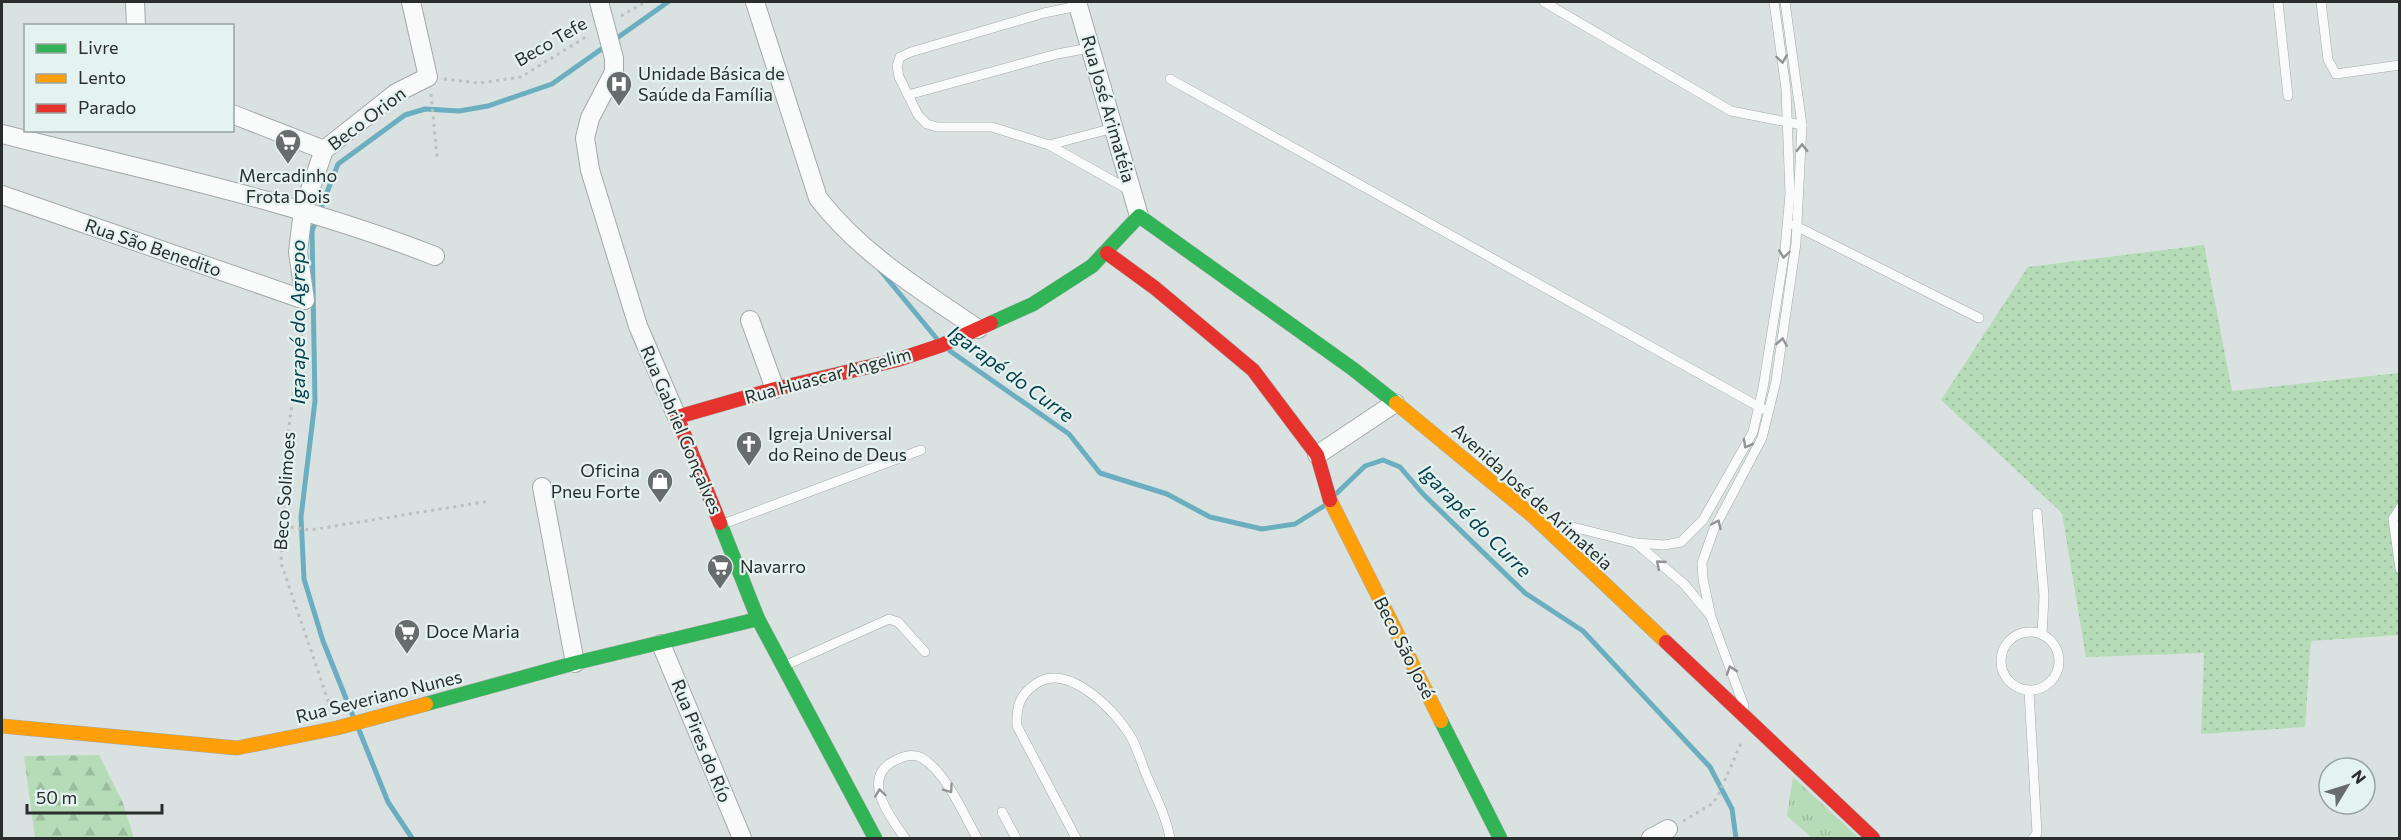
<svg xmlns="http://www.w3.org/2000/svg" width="2401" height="840" viewBox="0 0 2401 840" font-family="Commissioner,sans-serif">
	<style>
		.grass { fill: url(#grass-dots) }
		.forest { fill: url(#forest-firs) }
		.park { fill: url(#park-tufts) }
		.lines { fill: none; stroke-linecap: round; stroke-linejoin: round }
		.stream { stroke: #6baebf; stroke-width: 5 }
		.lane-casing { stroke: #a3a9a8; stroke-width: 10 }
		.street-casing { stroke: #a3a9a8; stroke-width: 20 }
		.fast-casing { stroke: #a3a9a8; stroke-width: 15 }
		.slow-casing { stroke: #a3a9a8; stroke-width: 15 }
		.jam-casing { stroke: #a3a9a8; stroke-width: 15 }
		.path { stroke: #bdc0bf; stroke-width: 3; stroke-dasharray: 3 4.5; stroke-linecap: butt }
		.lane { stroke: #f9fbfa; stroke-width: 9 }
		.street { stroke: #f9fbfa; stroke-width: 18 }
		.fast { stroke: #30b455; stroke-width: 14 }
		.slow { stroke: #ff9f0a; stroke-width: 14 }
		.jam { stroke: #e5322d; stroke-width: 14 }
		.oneway { stroke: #919494 }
		.labels { text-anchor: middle; stroke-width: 4.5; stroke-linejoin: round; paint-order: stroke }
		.street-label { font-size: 18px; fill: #292e2d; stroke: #e4f3f0 }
		.poi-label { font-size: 18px; fill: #292e2d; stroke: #e4f3f0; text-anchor: start }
		.water-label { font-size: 20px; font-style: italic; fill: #033e4b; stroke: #e4f3f0 }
	</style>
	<defs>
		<pattern id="grass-dots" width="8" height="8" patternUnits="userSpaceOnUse" patternTransform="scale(1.5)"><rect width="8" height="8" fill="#b6dbb7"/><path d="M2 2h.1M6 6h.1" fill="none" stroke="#9cbc9e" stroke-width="1.8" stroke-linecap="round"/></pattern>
		<pattern id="forest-firs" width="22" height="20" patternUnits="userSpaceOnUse" patternTransform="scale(1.5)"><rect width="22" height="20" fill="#b6dbb7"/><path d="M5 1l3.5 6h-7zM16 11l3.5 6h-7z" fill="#9cbc9e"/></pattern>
		<pattern id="park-tufts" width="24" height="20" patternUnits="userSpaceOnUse" patternTransform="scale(1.5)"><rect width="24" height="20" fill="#b6dbb7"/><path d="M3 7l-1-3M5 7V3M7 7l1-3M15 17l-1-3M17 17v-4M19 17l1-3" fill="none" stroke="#9cbc9e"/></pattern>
	</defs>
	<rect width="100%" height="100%" fill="#dae2e1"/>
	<polygon class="grass" points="2204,245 2232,391 2399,373 2399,635 2311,641 2305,727 2201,734 2204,653 2086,657 2062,513 1941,400 2028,267"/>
	<polygon class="forest" points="99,755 123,803 134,838 35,838 24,756"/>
	<polygon class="park" points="1793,777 1859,838 1812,838 1787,816"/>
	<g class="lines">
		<g class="stream">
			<polyline points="880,270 937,339"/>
			<polyline points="950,351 1069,434 1100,473 1167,494 1210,517 1262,529 1295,524 1324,506"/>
			<polyline points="1337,493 1365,466 1383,460 1400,467 1423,494 1525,593 1583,631 1710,767 1732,809 1736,838"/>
			<polyline points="353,716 323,641 304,579 301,517 315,401 312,231 338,164 405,115 425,109 459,111 488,106 552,84 668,2"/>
			<polyline points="359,730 388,802 412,838"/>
		</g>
		<g class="lane-casing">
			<g id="lane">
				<polyline points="1544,2 1731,111 1802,125"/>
				<polyline points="2278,2 2288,96"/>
				<polyline points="2321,2 2328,60 2336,74 2400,65"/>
				<polyline points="1078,6 1044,13 911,52 900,57 897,66 899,77 918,115 927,124 937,127 992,127 1049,145 1114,128"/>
				<polyline points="1170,79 1763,409"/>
				<polyline points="908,95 1057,54 1090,48"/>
				<polyline points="1049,145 1131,191"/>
				<polyline points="1794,225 1979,318"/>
				<polyline points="2400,508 2393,519 2400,569"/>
				<polyline points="2037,513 2044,596 2042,635"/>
				<polyline points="1549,521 1636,543 1664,545 1681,542 1703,520 1753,432 1763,388 1785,249 1790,194 1786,89 1774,2"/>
				<polyline points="723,524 921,450"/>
				<polyline points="1636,543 1684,584 1709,614"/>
				<circle cx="2030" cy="661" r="29"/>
				<polyline points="784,666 889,619 898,622 925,652"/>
				<polyline points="2029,691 2037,833 2033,838"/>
				<polyline points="1744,706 1711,617 1703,579 1702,563 1714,529 1762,438 1776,381 1796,243 1802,125 1785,2"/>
				<polyline points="1002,812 1016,838"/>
				<path d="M905 838C890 817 859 777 896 760 904 756 913 753 922 758 946 772 964 815 977 838"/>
				<path d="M1076 838 1017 726C1016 706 1020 694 1037 683 1069 662 1118 713 1132 739 1138 750 1141 762 1146 774 1155 796 1166 815 1170 838"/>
			</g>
		</g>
		<g class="street-casing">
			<g id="street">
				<polyline points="135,2 136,26"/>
				<polyline points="599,2 614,58 614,72 590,118 585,138 590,170 638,326 677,417"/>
				<path d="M755 2 818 198C861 254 921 290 978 329"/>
				<polyline points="1077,2 1139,216"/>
				<polyline points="232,114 324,150"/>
				<path d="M2 134C147 171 295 201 435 256"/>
				<polyline points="2,195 305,300 298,252 303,210 324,150 396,93 428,77 411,2"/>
				<polyline points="750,320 775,389"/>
				<polyline points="1317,455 1395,403"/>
				<polyline points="542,487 575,663"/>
				<polyline points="661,644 742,838"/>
				<polyline points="1651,838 1668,829"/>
			</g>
		</g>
		<g class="fast-casing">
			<g id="fast">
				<polyline points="991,323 1033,304 1092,266 1139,216 1353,369 1396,403"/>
				<polyline points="720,523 758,619 875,838"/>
				<polyline points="426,704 575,663 758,619"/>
				<polyline points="1441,721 1500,838"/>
			</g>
		</g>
		<g class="slow-casing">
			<g id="slow">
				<polyline points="1396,403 1534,517 1666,642"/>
				<polyline points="1330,500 1441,721"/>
				<polyline points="2,726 237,748 337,728 426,704"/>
			</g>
		</g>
		<g class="jam-casing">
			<g id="jam">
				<polyline points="1107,253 1155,288 1253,370 1317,455 1330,500"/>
				<polyline points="720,523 677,417 775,389 897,360 942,345 991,323"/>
				<polyline points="1666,642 1873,838"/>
			</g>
		</g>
		<g class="path">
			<polyline points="621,16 645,2"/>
			<polyline points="444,79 479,83 521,77 589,35"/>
			<polyline points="431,94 437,157"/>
			<polyline points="304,318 288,433 281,563 331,709"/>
			<polyline points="283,526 310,530 490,501"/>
			<polyline points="1683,821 1712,804 1718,796 1741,743"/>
		</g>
		<use href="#lane" class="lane"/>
		<use href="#street" class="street"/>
		<use href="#fast" class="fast"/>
		<use href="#slow" class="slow"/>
		<use href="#jam" class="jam"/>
	</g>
	<defs><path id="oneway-chevron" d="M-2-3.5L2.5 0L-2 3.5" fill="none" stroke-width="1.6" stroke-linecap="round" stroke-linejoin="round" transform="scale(1.5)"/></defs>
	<g class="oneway">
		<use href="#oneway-chevron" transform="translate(1782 59) rotate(82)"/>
		<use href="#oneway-chevron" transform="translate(1802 148) rotate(-89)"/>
		<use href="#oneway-chevron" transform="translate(1784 254) rotate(98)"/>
		<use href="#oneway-chevron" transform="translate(1782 342) rotate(-81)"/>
		<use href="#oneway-chevron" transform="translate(1747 444) rotate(119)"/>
		<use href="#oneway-chevron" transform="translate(1717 524) rotate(-65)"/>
		<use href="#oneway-chevron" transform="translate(1660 564) rotate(-139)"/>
		<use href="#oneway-chevron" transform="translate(1731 670) rotate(-109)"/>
		<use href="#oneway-chevron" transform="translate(949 789) rotate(55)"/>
		<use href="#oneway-chevron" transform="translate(880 793) rotate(-98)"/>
	</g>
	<defs>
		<g id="hospital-pin" transform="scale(1.35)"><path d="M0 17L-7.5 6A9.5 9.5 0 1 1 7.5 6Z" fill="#676d6c" stroke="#e4f3f0"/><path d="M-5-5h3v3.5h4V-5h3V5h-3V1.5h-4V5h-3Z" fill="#fff"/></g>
		<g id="supermarket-pin" transform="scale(1.35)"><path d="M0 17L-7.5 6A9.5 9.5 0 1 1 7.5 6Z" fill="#676d6c" stroke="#e4f3f0"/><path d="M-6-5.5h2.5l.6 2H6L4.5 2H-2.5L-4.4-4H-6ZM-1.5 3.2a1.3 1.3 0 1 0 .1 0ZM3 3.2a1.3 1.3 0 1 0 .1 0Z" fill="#fff"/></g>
		<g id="church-pin" transform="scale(1.35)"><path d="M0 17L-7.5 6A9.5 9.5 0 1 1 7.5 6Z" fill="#676d6c" stroke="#e4f3f0"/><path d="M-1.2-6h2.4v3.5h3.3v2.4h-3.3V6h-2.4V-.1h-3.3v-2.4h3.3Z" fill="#fff"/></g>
		<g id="shop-pin" transform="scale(1.35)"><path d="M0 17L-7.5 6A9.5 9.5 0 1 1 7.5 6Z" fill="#676d6c" stroke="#e4f3f0"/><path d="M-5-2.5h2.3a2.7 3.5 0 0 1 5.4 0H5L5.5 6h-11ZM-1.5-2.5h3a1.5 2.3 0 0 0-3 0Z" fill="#fff"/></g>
	</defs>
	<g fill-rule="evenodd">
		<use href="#hospital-pin" x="619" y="84"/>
		<use href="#supermarket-pin" x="288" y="142"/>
		<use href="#church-pin" x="749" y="444"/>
		<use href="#shop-pin" x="660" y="481"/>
		<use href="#supermarket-pin" x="720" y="567"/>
		<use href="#supermarket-pin" x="407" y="632"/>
	</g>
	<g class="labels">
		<g class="street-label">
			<text transform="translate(551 42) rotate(-30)" y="6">Beco Tefe</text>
			<text transform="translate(1108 109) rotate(74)" y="6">Rua José Arimatéia</text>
			<text transform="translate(367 119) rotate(-37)" y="6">Beco Orion</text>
			<text transform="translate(153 248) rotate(19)" y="6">Rua São Benedito</text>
			<text transform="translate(828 376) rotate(-15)" y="6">Rua Huascar Angelim</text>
			<text transform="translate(681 430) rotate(67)" y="6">Rua Gabriel Gonçalves</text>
			<text transform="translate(285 491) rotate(-86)" y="6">Beco Solimoes</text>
			<text transform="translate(1532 497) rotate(42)" y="6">Avenida José de Arimateia</text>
			<text transform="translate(1404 648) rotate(63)" y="6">Beco São José</text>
			<text transform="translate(379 697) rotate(-14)" y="6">Rua Severiano Nunes</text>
			<text transform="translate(701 741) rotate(68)" y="6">Rua Pires do Río</text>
		</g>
		<g class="poi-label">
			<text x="638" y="80">Unidade Básica de<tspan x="638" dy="21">Saúde da Família</tspan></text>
			<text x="288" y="182" text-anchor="middle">Mercadinho<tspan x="288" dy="21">Frota Dois</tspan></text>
			<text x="768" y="440">Igreja Universal<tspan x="768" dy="21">do Reino de Deus</tspan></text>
			<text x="640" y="477" text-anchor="end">Oficina<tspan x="640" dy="21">Pneu Forte</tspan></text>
			<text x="740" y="573">Navarro</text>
			<text x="426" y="638">Doce Maria</text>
		</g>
		<g class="water-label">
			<text transform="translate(298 322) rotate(-90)" y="7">Igarapé do Agrepo</text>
			<text transform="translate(1011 374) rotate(36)" y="7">Igarapé do Curre</text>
			<text transform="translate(1475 521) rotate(45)" y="7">Igarapé do Curre</text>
		</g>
	</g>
	<rect width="2401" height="840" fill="none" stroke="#292e2d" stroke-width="6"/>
	<rect x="24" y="24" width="210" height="108" fill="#e4f3f0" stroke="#99a4a2" stroke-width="1.5"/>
	<rect x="36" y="44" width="30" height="9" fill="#30b455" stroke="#99a4a2" stroke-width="1.5"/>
	<text x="78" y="54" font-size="18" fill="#292e2d">Livre</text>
	<rect x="36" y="74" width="30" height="9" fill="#ff9f0a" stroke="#99a4a2" stroke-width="1.5"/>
	<text x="78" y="84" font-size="18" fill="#292e2d">Lento</text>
	<rect x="36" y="104" width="30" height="9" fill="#e5322d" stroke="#99a4a2" stroke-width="1.5"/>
	<text x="78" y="114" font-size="18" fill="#292e2d">Parado</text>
	<g transform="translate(2347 786) rotate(52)"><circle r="28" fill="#e4f3f0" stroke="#99a4a2" stroke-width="1.5"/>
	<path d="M0-4.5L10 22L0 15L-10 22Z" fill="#676d6c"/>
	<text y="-9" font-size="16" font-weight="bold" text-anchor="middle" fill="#292e2d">N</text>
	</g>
	<path d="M27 804v9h135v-9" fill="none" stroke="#292e2d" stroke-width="3"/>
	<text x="36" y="804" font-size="18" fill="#292e2d" stroke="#e4f3f0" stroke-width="4.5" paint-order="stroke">50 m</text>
</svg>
